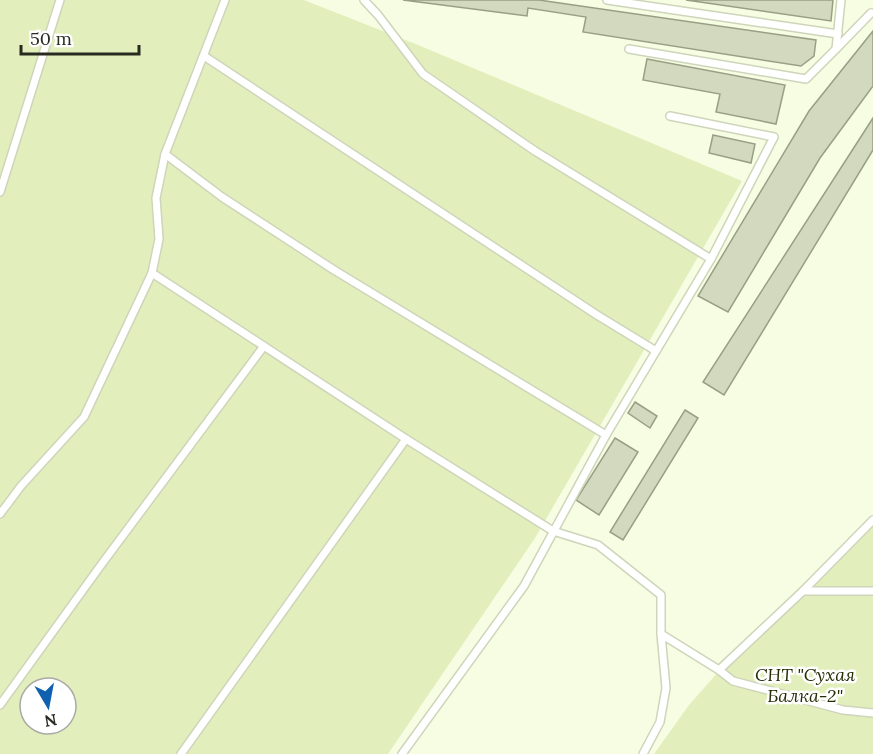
<svg xmlns="http://www.w3.org/2000/svg" width="873" height="754" viewBox="0 0 873 754" font-family="Lora,serif">
	<style>
		.green { fill: #e2eebc; fill-rule: evenodd }
		.building { fill: #d2d9be; stroke: #999f85; stroke-width: 1.5 }
		.lines { fill: none; stroke-linecap: round; stroke-linejoin: round }
		.lane-casing { stroke: #ced5ba; stroke-width: 10 }
		.lane { stroke: #fff; stroke-width: 7 }
		.labels { text-anchor: middle; stroke-width: 5; stroke-linejoin: round; paint-order: stroke }
		.park-label { font-size: 18px; font-style: italic; fill: #262d05; stroke: #fff }
	</style>
	<rect width="100%" height="100%" fill="#f6fde2"/>
	<g class="green">
		<path d="M0 0H304L418 45 742 181 535 538 388 754H0ZM30 688H66V724H30Z"/>
		<polygon points="873,520 873,754 654,754 689,705 719,671"/>
	</g>
	<g class="building">
		<polygon points="403,0 539,0 816,40 814,56 801,66 583,32 586,17 528,8 527,16"/>
		<polygon points="686,0 833,0 831,21"/>
		<polygon points="873,31 873,86 820,158 728,312 698,296 809,111"/>
		<polygon points="647,59 785,85 776,124 716,112 720,94 643,80"/>
		<polygon points="873,118 873,150 724,395 703,382"/>
		<polygon points="713,135 755,144 751,163 709,153"/>
		<polygon points="635,402 657,416 650,428 628,413"/>
		<polygon points="685,410 698,418 623,540 610,532"/>
		<polygon points="615,438 638,452 599,515 576,500"/>
	</g>
	<g class="lines">
		<g class="lane-casing">
			<g id="lane">
				<polyline points="225,0 165,154 156,198 159,239 152,273 406,439 553,531 598,545 661,595 661,634 719,670 733,681 843,710 873,713"/>
				<polyline points="364,0 378,15 423,74 535,151 711,259 606,435 524,586 402,754"/>
				<polyline points="607,0 838,34"/>
				<polyline points="629,49 806,79 836,49 841,0"/>
				<polyline points="836,49 871,13"/>
				<polyline points="204,56 597,315 656,351"/>
				<polyline points="670,116 774,137 711,259"/>
				<polyline points="165,154 222,197 334,270 606,435"/>
				<polyline points="0,192 60,0"/>
				<polyline points="0,514 21,486 84,417 152,273"/>
				<polyline points="803,591 873,591"/>
				<polyline points="719,670 803,591 873,520"/>
				<polyline points="0,705 101,565 264,346"/>
				<polyline points="181,754 406,439"/>
				<polyline points="643,754 660,722 666,688 661,634"/>
			</g>
		</g>
		<use href="#lane" class="lane"/>
	</g>
	<g class="labels">
		<g class="park-label">
			<text x="805" y="681">СНТ "Сухая<tspan x="805" dy="21">Балка-2"</tspan></text>
		</g>
	</g>
	<g transform="translate(48 706) rotate(170)"><circle r="28" fill="#ffffff" stroke="#a9aaa6" stroke-width="1.5"/>
	<path d="M0-4.5L10 22L0 15L-10 22Z" fill="#0f61af"/>
	<text y="-9" font-size="16" font-weight="bold" text-anchor="middle" fill="#292b21">N</text>
	</g>
	<path d="M21 45v9h118v-9" fill="none" stroke="#292b21" stroke-width="3"/>
	<text x="30" y="45" font-size="18" fill="#292b21" stroke="#ffffff" stroke-width="4.5" paint-order="stroke">50 m</text>
</svg>
